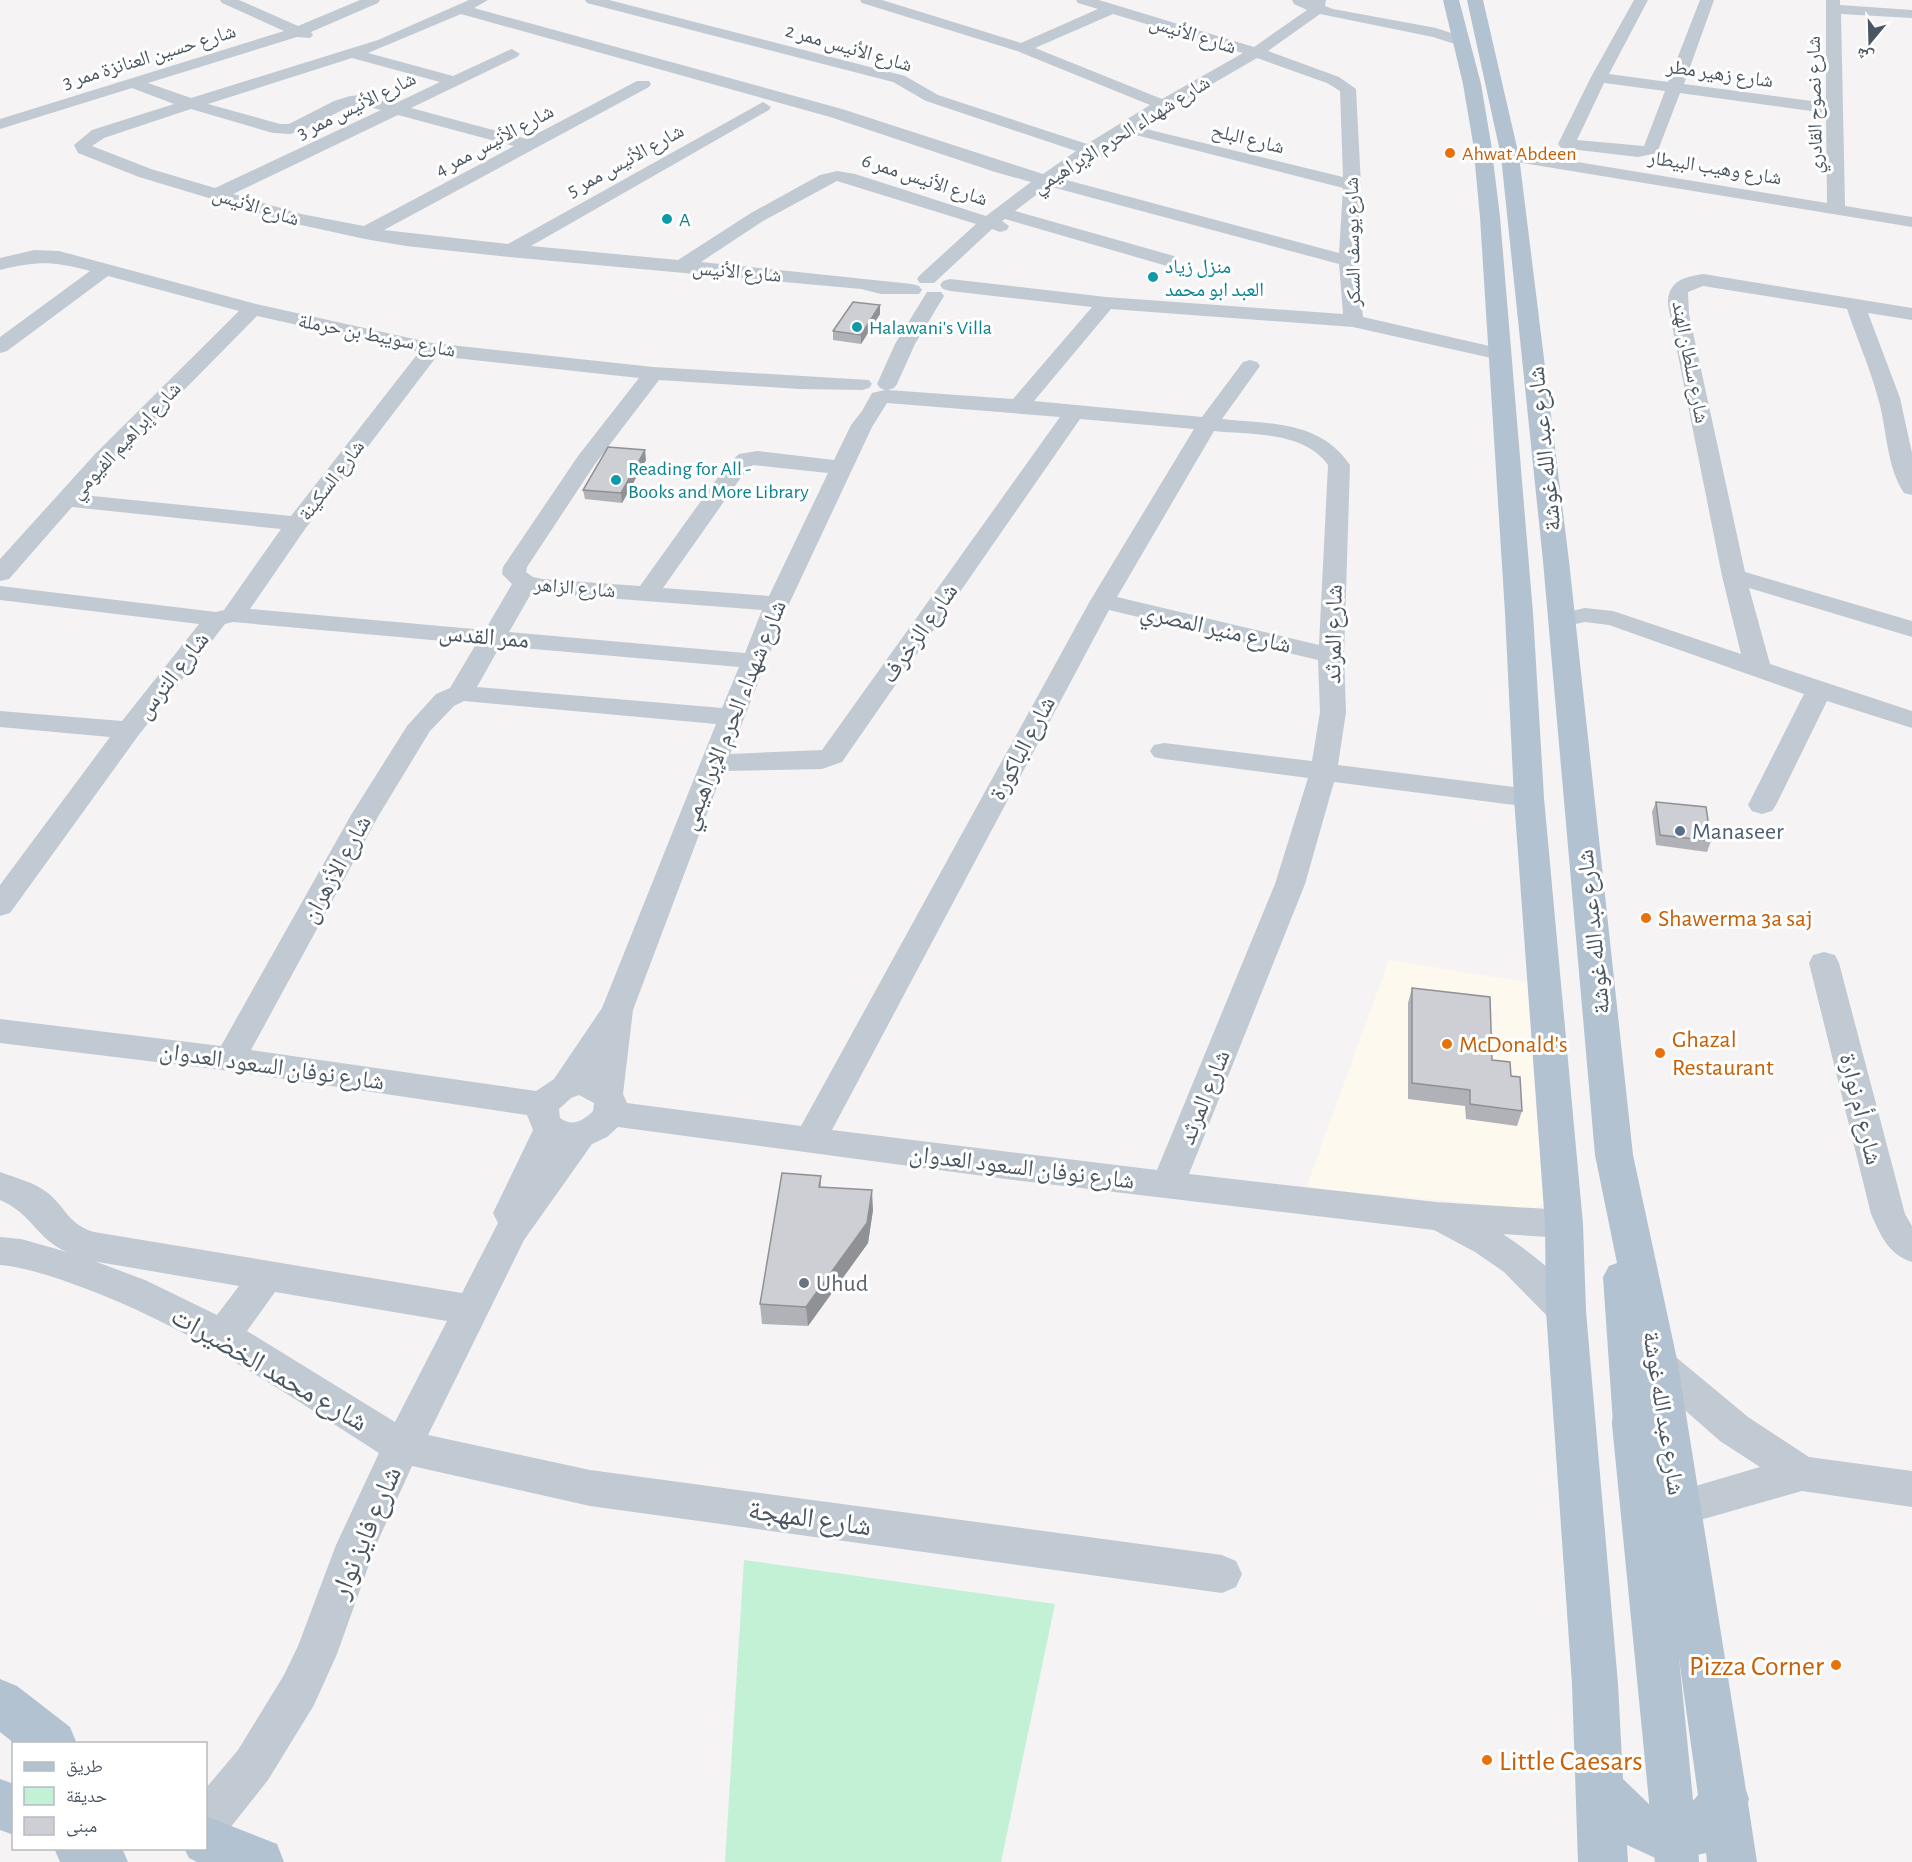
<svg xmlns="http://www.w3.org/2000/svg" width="1912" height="1862" viewBox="0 0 1912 1862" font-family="'Alegreya Sans','Noto Naskh Arabic',sans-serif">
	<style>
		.commercial { fill: #fdf9ef }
		.green { fill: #c3f1d5 }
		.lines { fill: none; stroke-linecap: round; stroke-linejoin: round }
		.minor { fill: #c1cad2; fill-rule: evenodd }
		.major { fill: #b3c2d1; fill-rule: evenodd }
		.major-bridge { stroke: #b3c2d1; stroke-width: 44 }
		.wall { fill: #b0b2b7 }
		.shaded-wall { fill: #909195 }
		.building { fill: #cdcfd5; stroke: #909195; stroke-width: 1.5 }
		.food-dot { fill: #e8710a; stroke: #fff; stroke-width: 2 }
		.culture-dot { fill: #0f9aa8; stroke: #fff; stroke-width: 2 }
		.service-dot { fill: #5c6f8a; stroke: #fff; stroke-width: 2 }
		.worship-dot { fill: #6b7280; stroke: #fff; stroke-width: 2 }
		.labels { text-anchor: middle; stroke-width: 6; stroke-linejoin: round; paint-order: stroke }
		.far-street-label { font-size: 20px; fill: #4a5661; stroke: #fff }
		.far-food-label { font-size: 20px; fill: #c56008; stroke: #fff; text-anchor: start }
		.far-culture-label { font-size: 20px; fill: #0d838f; stroke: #fff; text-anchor: start }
		.street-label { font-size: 24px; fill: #4a5661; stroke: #fff }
		.service-label { font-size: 24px; fill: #4e5e75; stroke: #fff; text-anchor: start }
		.food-label { font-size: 24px; fill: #c56008; stroke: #fff; text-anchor: start }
		.worship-label { font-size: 24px; fill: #5b616d; stroke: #fff; text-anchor: start }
		.near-street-label { font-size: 28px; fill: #4a5661; stroke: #fff }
		.near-food-label { font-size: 28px; fill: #c56008; stroke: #fff; text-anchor: end }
	</style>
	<rect width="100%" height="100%" fill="#f5f3f3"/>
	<polygon class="commercial" points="1389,960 1539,984 1550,1195 1543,1204 1533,1209 1306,1188"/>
	<polygon class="green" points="744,1560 1055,1604 1001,1862 725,1862"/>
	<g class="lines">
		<g class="minor">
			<path d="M220 0H239L298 26 360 0H380L378 3 311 32 313 35 310 38 297 37 148 83 191 98 378 40 469 0H488L474 8 842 109 1043 174 1076 151 926 101 893 82 587 3 585 0H609L905 76 938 95 1087 144 1150 105 1017 51 862 3 860 0H882L1021 43 1098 9 1078 3 1076 0H1099L1254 47 1307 10 1294 4 1292 0H1326L1325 6 1333 9 1436 28 1466 38 1469 41 1461 46 1433 37 1320 14 1268 51 1339 77 1356 89 1361 185 1357 261 1363 317 1507 350 1510 354 1507 358 1500 360 1353 327 1111 309 1034 401 1202 417 1243 362 1250 360 1257 362 1260 366 1222 419C1271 424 1320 421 1350 465L1344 655 1346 712 1338 765 1529 789 1539 792 1543 798 1539 804 1529 807 1334 782 1305 884 1189 1174 1436 1202 1564 1210 1576 1214 1581 1224 1576 1234 1564 1238 1503 1234C1530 1252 1570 1282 1584 1311L1579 1322 1566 1326 1553 1322 1504 1272 1475 1252 1434 1230 1006 1179 618 1127 607 1137 592 1144 524 1240 428 1435 590 1470 1222 1555 1236 1561 1242 1574 1236 1587 1222 1593 590 1506 412 1466 376 1545 337 1654 314 1705 268 1780 222 1838 206 1844V1788L238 1750 284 1675 298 1646 336 1545 379 1453C286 1394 196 1331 92 1291 62 1280 32 1268 0 1265V1237L21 1239 67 1252C36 1239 33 1214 0 1200V1172C16 1178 34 1182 48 1193 66 1208 68 1224 94 1232L462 1293 498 1223 493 1213 533 1130 527 1115 230 1071 0 1043V1019L221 1046 351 815 407 726 436 694 450 688 476 644 233 622 225 624 138 736 10 913 0 916V885L110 737 0 727V711L122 721 199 624 0 600V586L216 612 224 610 281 529 72 507 9 579 0 581V559L96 453 239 311 108 276 7 351 0 353V337L90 271C52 261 38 261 0 270V258L34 250 59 251 256 304 432 343 653 367 869 380 872 384 869 388 862 390 799 389 659 380 595 464 527 567 526 572 533 577 542 579 640 586 726 466 739 454 757 451 834 460 851 425 862 411 872 393 885 390 880 388 877 384 895 344 927 292H941L944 296 915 344 897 384 894 388 888 390 1013 399 1092 307 950 291 943 289 940 285 943 281 950 279 1106 297 1343 314 1339 264 1048 186 1015 211 1174 256 1176 260 1174 264 1167 266 1005 219 1002 221 1009 226 1007 230 1000 232 992 229 934 283H920L917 279 920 275 976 224 837 181 763 221 701 262 912 284 919 286 922 290 919 294H881L861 289 509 257 406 246 365 239 292 223 139 177 78 153 74 145 92 130 174 104 132 88 0 129V119L284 31 222 3ZM461 14 830 117 995 172 1031 182 986 216 855 174 837 171 820 175 751 213 678 260 531 246 769 110 771 107 763 102 508 244 384 230 649 87 651 84 649 81H637L527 139 411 108 517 57 520 54 512 49 507 51 453 76 368 53ZM1113 14 1243 53 1162 99 1035 48ZM352 58 440 82 394 104 361 95 350 96 334 101 289 124H280L208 104ZM1257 58 1327 83 1340 91 1343 177 1138 127ZM361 105 381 110 215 188 151 169 92 146 104 138 191 109 273 133 290 134 306 129 346 108ZM398 115 514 146 364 226 301 214 233 194ZM1128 133 1343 188 1339 253 1059 178 1091 156 1104 157 1107 153 1103 149ZM257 316 419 352 291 516 83 495 112 463ZM437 356 639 378 578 456 503 567 502 574 512 584 485 630 250 609 305 529ZM887 403 1060 417 822 750 730 754 789 604 872 427ZM1080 419 1194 429 1090 601 801 1126 627 1103 623 1094 633 1010 723 771 822 769 842 762ZM1214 431C1251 435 1304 431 1328 465L1319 645 1117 597ZM753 465 828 473 769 596 663 588 742 476ZM532 592 542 593 762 610 745 653 509 632ZM1109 610 1318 660 1320 712 1312 761 1164 743 1154 745 1150 751 1154 757 1164 759 1308 778 1275 884 1157 1170 832 1130ZM500 646 739 667 722 708 477 687ZM464 701 716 724 602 1008 554 1079 536 1091 251 1050 379 815 430 731 454 706ZM579 1095 594 1103 593 1111C583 1121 572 1127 560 1118L559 1109 571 1098ZM94 1261 98 1262 239 1286 217 1315 145 1280ZM275 1292 447 1321 395 1422 247 1331Z"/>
			<path d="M1634 0H1648L1609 74 1668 82 1700 0H1714L1684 84 1826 103V0H1840V5L1912 10V18L1841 14 1845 206 1912 217V227L1504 160 1501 156 1504 152 1510 151 1827 203 1826 113 1680 93 1657 153 1638 157 1561 148 1558 144 1591 77ZM1604 83 1665 91 1644 146 1577 140Z"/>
			<path d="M1703 274 1912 308V320L1868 313 1900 398 1912 453V495L1904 493C1886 466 1887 428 1878 398 1870 368 1857 339 1847 309L1703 286 1688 292 1689 314 1745 572 1912 621V637L1749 588 1770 664 1912 711V728L1827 701 1776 805 1772 811 1762 814 1752 811 1748 805 1804 694 1609 625 1585 622 1562 627 1553 625 1550 620 1553 615 1585 608 1613 611 1741 654 1722 576 1668 305C1667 282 1683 277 1703 274Z"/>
			<path d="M1824 952 1835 955 1839 963 1905 1214 1912 1226V1262C1888 1254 1881 1236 1871 1214L1809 963 1813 955Z"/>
			<polygon points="1658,1348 1671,1353 1748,1417 1809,1457 1912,1471 1912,1507 1802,1491 1679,1526 1665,1521 1659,1508 1665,1495 1760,1467 1720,1441 1645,1375 1639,1364 1645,1353"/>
		</g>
		<g class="major">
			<polygon points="1443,0 1459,0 1481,84 1491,143 1500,217 1533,613 1544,798 1583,1224 1586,1311 1618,1684 1623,1779 1651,1806 1667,1813 1686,1809 1698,1795 1648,1436 1634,1441 1619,1436 1613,1423 1603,1277 1609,1266 1617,1263 1595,1155 1543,561 1501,156 1467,0 1483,0 1519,156 1569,561 1633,1155 1678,1364 1746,1790 1749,1799 1748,1803 1757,1862 1707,1862 1706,1853 1664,1862 1627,1845 1628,1862 1578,1862 1572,1684 1546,1311 1545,1224 1514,798 1505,613 1480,217 1473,143 1463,84"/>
			<polygon points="0,1679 17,1686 70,1727 77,1744 15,1744 0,1732"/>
			<polygon points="0,1779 14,1784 14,1835 0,1830"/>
			<polygon points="206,1816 277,1844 284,1862 197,1862 189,1858 184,1848 206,1848"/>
			<polygon points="54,1848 122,1848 128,1862 60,1862"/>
		</g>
		<polyline class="major-bridge" points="1634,1423 1677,1862"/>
	</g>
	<g class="wall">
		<polygon points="880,305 880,314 861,344 833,340 833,331"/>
		<polygon points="646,460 622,503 585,499 583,490"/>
		<polygon points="1656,802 1711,841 1707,852 1656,845 1652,812"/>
		<polygon points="1412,988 1511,1076 1522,1111 1517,1126 1466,1119 1465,1106 1408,1099 1408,1003"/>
		<polygon points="821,1176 821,1187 873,1210 868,1243 808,1326 762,1324 760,1304"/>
	</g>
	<g class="shaded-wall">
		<polygon points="880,305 880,314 861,344 861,335"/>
		<polygon points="645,450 646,460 622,503 621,493"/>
		<polygon points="872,1190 873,1210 868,1243 808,1326 806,1307"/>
	</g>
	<g class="building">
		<polygon points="853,302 880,305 861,335 833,331"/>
		<polygon points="608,447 645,450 621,493 583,490"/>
		<polygon points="1656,802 1706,807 1711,841 1660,835"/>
		<polygon points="1412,988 1490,997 1492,1060 1510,1062 1511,1076 1520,1077 1522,1111 1470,1104 1470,1090 1412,1083"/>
		<polygon points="782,1173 821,1176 819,1187 872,1190 867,1223 806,1307 760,1304"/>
	</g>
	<g class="food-dot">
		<circle cx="1450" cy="153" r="6"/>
		<circle cx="1646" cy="918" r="6"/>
		<circle cx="1447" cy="1044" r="6"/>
		<circle cx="1660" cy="1053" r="6"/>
		<circle cx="1836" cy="1665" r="6"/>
		<circle cx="1487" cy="1760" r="6"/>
	</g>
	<g class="culture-dot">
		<circle cx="667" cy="219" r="6"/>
		<circle cx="1153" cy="277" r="6"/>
		<circle cx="857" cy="327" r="6"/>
		<circle cx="616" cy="480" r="6"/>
	</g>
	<circle class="service-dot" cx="1680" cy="831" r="6"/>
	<circle class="worship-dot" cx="804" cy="1283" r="6"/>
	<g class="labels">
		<g class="far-street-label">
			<text transform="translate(1193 34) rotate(17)" y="7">شارع الأنيس</text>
			<text transform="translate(849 47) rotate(16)" y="7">شارع الأنيس ممر 2</text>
			<text transform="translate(149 56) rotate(-17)" y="7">شارع حسين العنانزة ممر 3</text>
			<text transform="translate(1720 73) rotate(8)" y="7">شارع زهير مطر</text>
			<text transform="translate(356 105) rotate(-26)" y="7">شارع الأنيس ممر 3</text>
			<text transform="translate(1814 105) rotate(-91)" y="7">شارع نصوح القادري</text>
			<text transform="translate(1121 134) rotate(-32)" y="7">شارع شهداء الحرم الإبراهيمي</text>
			<text transform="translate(1248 138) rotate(14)" y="7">شارع البلح</text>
			<text transform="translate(494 140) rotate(-28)" y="7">شارع الأنيس ممر 4</text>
			<text transform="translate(625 160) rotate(-29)" y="7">شارع الأنيس ممر 5</text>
			<text transform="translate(1715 167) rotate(9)" y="7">شارع وهيب البيطار</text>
			<text transform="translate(925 179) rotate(18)" y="7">شارع الأنيس ممر 6</text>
			<text transform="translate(256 206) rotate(17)" y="7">شارع الأنيس</text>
			<text transform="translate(1352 242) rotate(-91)" y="7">شارع يوسف السكر</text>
			<text transform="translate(737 271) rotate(5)" y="7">شارع الأنيس</text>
			<text transform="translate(377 335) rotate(11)" y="7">شارع سويبط بن حرملة</text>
			<text transform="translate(1691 362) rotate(79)" y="7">شارع سلطان الهند</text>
			<text transform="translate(125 440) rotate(-47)" y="7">شارع إبراهيم الفيومي</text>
			<text transform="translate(331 480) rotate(-53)" y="7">شارع السكينة</text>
			<text transform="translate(575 587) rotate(5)" y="7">شارع الزاهر</text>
		</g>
		<g class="far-food-label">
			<text x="1462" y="160">Ahwat Abdeen</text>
		</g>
		<g class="far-culture-label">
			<text x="679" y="226">A</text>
			<text x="1165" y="273">منزل زياد<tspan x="1165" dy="23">العبد ابو محمد</tspan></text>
			<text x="869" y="334">Halawani's Villa</text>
			<text x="628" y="475">Reading for All -<tspan x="628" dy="23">Books and More Library</tspan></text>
		</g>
		<g class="street-label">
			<text transform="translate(1544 449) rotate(-96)" y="8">شارع عبد الله غوشة</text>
			<text transform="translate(1216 628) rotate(13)" y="8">شارع منير المصري</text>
			<text transform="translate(919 633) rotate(-55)" y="8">شارع الزخرف</text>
			<text transform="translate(1333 634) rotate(-89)" y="8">شارع المرثد</text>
			<text transform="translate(484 636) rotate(5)" y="8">ممر القدس</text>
			<text transform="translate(172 675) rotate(-52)" y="8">شارع الترس</text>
			<text transform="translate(733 715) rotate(-68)" y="8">شارع شهداء الحرم الإبراهيمي</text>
			<text transform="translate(1022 748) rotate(-62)" y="8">شارع الباكورة</text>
			<text transform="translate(336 869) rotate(-61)" y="8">شارع الأزهران</text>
			<text transform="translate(1593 932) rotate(-96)" y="8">شارع عبد الله غوشة</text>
			<text transform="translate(272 1066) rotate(8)" y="8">شارع نوفان السعود العدوان</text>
			<text transform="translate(1204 1097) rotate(-68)" y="8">شارع المرثد</text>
			<text transform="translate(1861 1109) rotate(76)" y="8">شارع أم نوارة</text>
			<text transform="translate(1022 1167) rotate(7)" y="8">شارع نوفان السعود العدوان</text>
			<text transform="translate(1664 1413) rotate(81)" y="8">شارع عبد الله غوشة</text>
		</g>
		<g class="service-label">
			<text x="1692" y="839">Manaseer</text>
		</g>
		<g class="food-label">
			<text x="1658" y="926">Shawerma 3a saj</text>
			<text x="1672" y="1047">Ghazal<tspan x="1672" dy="28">Restaurant</tspan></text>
			<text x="1459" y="1052">McDonald's</text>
		</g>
		<g class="worship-label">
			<text x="816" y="1291">Uhud</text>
		</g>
		<g class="near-street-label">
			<text transform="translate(270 1368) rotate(30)" y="10">شارع محمد الخضيرات</text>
			<text transform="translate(810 1517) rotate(8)" y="10">شارع المهجة</text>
			<text transform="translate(365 1532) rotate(-67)" y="10">شارع فايز نوار</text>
		</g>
		<g class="near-food-label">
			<text x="1824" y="1675">Pizza Corner</text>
			<text x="1499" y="1770" text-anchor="start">Little Caesars</text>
		</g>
	</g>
	<rect x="12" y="1742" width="195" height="108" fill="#ffffff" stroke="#b7bbc0" stroke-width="1.5"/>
	<rect x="24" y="1762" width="30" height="9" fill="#b3c2d1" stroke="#b7bbc0" stroke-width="1.5"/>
	<text x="66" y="1772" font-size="18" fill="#4a5661">طريق</text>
	<rect x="24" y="1787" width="30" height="18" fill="#c3f1d5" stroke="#b7bbc0" stroke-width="1.5"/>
	<text x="66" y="1802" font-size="18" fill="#4a5661">حديقة</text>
	<rect x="24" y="1817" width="30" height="18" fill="#cdcfd5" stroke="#b7bbc0" stroke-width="1.5"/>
	<text x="66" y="1832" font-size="18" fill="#4a5661">مبنى</text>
	<g transform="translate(1870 42) rotate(199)" stroke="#ffffff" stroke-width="4.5" paint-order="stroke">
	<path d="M0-4.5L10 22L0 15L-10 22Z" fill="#4a5661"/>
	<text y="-9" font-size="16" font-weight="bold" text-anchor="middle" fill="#4a5661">ش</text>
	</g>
</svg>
